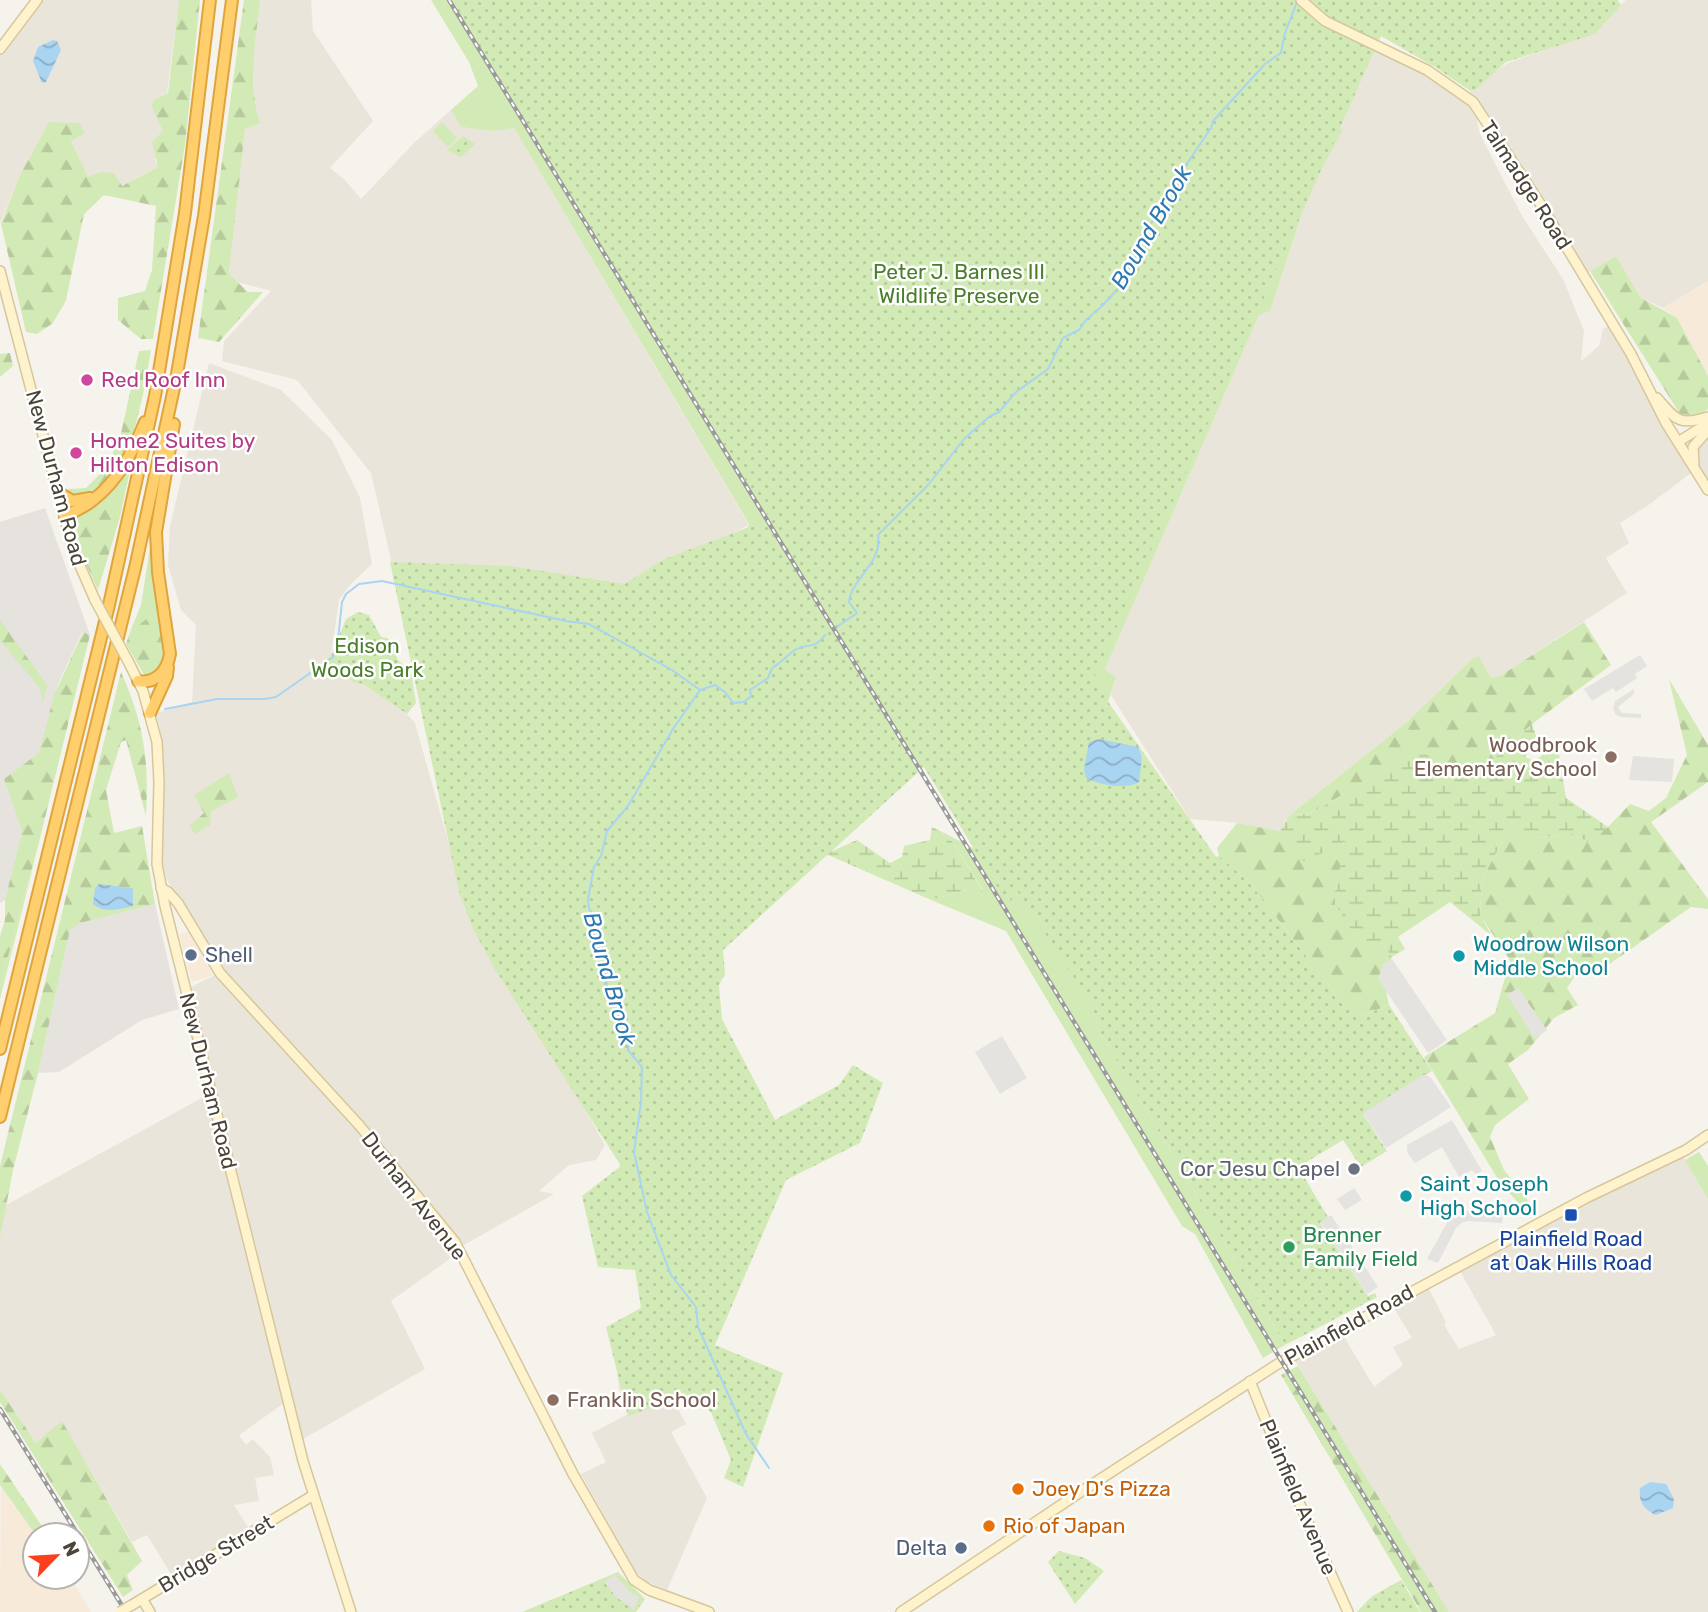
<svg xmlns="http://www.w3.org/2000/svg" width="1708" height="1612" viewBox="0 0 1708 1612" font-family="Rubik,sans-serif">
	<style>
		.residential { fill: #eae5da }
		.commercial { fill: #f7ead8 }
		.industrial { fill: #e6e2dd }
		.green { fill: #d2eab5 }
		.forest { fill: url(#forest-firs) }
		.wetland { fill: url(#wetland-marsh) }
		.park { fill: url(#park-dots) }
		.parking { fill: #e5e3e0 }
		.water { fill: url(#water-waves) }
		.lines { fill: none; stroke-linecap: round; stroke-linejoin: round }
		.stream { stroke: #a9d4f2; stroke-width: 2 }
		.secondary-casing { stroke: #d6c79b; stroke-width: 12 }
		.highway-casing { stroke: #e0a43c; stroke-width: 14 }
		.secondary { stroke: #fff3cd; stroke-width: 9 }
		.highway { stroke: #ffcf6e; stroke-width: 10 }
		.rail-casing { stroke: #9a9a9a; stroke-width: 4.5 }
		.rail { stroke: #fff; stroke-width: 2; stroke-dasharray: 5; stroke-linecap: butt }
		.secondary-bridge-casing { stroke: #d6c79b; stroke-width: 12; stroke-linecap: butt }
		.secondary-bridge { stroke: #fff3cd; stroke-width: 9 }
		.hotel-dot { fill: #d1479c; stroke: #fff; stroke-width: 2.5 }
		.education-dot { fill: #8d6e63; stroke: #fff; stroke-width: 2.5 }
		.service-dot { fill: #5c6f8a; stroke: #fff; stroke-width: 2.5 }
		.culture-dot { fill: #0f9aa8; stroke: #fff; stroke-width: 2.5 }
		.worship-dot { fill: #6b7280; stroke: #fff; stroke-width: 2.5 }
		.transit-dot { fill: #1a4fb4; stroke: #fff; stroke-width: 2.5 }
		.leisure-dot { fill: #2e9e5b; stroke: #fff; stroke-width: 2.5 }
		.food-dot { fill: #e8710a; stroke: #fff; stroke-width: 2.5 }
		.labels { text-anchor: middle; stroke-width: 5; stroke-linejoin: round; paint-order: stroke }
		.street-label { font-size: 21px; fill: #4b4439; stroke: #fff }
		.park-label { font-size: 21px; fill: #4a7f2a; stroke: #fff }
		.hotel-label { font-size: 21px; fill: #b23c85; stroke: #fff; text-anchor: start }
		.education-label { font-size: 21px; fill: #785e54; stroke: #fff; text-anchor: end }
		.culture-label { font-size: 21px; fill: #0d838f; stroke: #fff; text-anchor: start }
		.service-label { font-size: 21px; fill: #4e5e75; stroke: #fff; text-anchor: start }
		.worship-label { font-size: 21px; fill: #5b616d; stroke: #fff; text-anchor: end }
		.leisure-label { font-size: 21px; fill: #27864d; stroke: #fff; text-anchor: start }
		.transit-label { font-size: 21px; fill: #164399; stroke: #fff }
		.food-label { font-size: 21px; fill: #c56008; stroke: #fff; text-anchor: start }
		.water-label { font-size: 23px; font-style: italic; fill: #2e7ab2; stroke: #fff }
	</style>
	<defs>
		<pattern id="forest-firs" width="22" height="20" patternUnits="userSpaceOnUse" patternTransform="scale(1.75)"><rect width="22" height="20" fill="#d2eab5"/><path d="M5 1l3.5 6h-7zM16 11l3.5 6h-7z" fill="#b6ca9c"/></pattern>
		<pattern id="wetland-marsh" width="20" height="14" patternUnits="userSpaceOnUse" patternTransform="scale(1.75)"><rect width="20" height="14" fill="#d2eab5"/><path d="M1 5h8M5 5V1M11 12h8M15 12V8" fill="none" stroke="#b6ca9c"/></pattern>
		<pattern id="park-dots" width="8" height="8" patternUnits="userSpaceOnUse" patternTransform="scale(1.75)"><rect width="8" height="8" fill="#d2eab5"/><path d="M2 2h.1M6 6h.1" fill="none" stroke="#b6ca9c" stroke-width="1.8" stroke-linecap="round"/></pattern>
		<pattern id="water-waves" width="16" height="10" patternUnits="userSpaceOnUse" patternTransform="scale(1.75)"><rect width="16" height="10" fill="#a9d4f2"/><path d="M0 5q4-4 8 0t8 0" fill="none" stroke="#8caec5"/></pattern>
	</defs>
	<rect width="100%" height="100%" fill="#f6f3ec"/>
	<g class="residential">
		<polygon points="37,0 179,0 167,93 155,99 164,131 155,160 158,167 121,186 88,178 71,140 49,122 19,177 0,224 0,49"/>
		<polygon points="260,0 311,0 313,31 373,121 330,168 344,179 361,199 414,143 451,110 462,127 494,131 514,128 749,525 629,585 392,564 371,473 297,380 222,361 224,341 271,291 225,279 229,274 245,128 259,123 254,107 253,61"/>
		<polygon points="1626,0 1708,0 1708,281 1663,308 1640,297 1616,256 1587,273 1494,123 1468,89 1508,63 1589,34"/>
		<polygon points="1373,46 1427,70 1473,102 1480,134 1522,216 1563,279 1584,331 1581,361 1599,346 1603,329 1612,323 1695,470 1650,504 1620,523 1629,543 1606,558 1627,593 1500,676 1491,678 1479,656 1473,658 1407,722 1290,815 1280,831 1237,823 1190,819 1111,695 1116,677 1105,669 1259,315 1270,310 1309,191 1334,126"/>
		<polygon points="209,363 281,390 332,440 360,498 372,564 350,585 339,600 331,656 315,668 340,664 352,682 363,684 407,714 415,723 463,894 605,1145 596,1160 569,1165 539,1191 554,1194 464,1245 421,1191 414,1195 458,1253 391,1301 425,1369 298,1442 287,1401 239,1435 246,1445 253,1439 270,1457 274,1475 255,1478 259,1501 234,1505 251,1532 174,1579 147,1535 132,1542 62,1422 36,1443 0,1390 0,1238 6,1205 211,1093 253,1259 258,1255 191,987 219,973 166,878 162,858 164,780 163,745 156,713 192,702 196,625 181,610 168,565 170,526"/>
		<polygon points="1708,435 1708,482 1695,461 1696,445"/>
		<polygon points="1681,1152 1708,1199 1708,1612 1449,1612 1292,1356 1340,1330 1374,1387 1403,1365 1393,1347 1412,1338 1391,1303 1426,1283 1446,1322 1444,1325 1459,1349 1496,1335 1460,1271"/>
		<polygon points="632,1320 686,1424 671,1432 707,1498 667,1590 645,1581 635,1571 581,1474 606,1462 592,1433 630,1413 619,1388 612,1329"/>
	</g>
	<g class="commercial">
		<polygon points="1708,281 1708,376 1677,318 1663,308"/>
		<polygon points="188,932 213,975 192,982 179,934"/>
		<polygon points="1,1487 36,1535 35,1577 70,1577 91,1612 0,1612"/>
	</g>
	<g class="industrial">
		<polygon points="45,508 90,635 82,632 58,684 39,754 4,779 22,831 5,900 0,903 0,522"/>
		<polygon points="155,904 179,1009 142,1020 59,1072 38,1073 70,930 80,923"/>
	</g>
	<g class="green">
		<polygon points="431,0 481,0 850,615 745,534 749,524 514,128 494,131 461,127 451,110 478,86 469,62"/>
		<polygon points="442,122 457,138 448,147 433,131"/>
		<path d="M1335 126 1343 130 1309 191 1270 311 1259 315 1105 669 1116 677 1108 702 1062 771 1075 855C1060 851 1057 837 1052 824L1090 1002 1099 1030 1285 1345 1263 1358 1195 1234 1182 1226 1006 931 931 900 966 890 984 892 948 835 1002 863Z"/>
		<polygon points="132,461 120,517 106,497"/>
		<polygon points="150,547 153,547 164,621 150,616 130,632 141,605"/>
		<polygon points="39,843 0,999 0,986"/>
		<polygon points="1699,1152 1708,1166 1708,1199 1685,1160"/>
	</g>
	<g class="forest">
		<polygon points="179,0 200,0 185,145 153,339 141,339 118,320 118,298 145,291 152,270 156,206 104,195 84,214 66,300 53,323 37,334 26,332 1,224 19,177 49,122 79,123 85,133 71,141 88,177 101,172 114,173 122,186 158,167 152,142 163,131 151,105 155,99 168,93"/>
		<path d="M244 0H260C256 40 247 84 260 123L245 129 229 274 248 292H263L219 342 198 338Z"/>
		<polygon points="1616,256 1640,297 1677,318 1708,376 1708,409 1698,416 1680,414 1590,271"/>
		<path d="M151 350C144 389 129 508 70 495L68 489 86 488 106 468 120 438 139 351Z"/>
		<polygon points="10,353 13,366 0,377 0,354"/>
		<polygon points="106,497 120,517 98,590 83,557 73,519 75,514"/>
		<path d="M150 616 160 618C167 643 176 666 146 678L126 644 130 632Z"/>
		<polygon points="0,620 47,685 43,703 40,688 0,641"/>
		<polygon points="1584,622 1611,665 1532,724 1489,763 1464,773 1419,751 1309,814 1290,815 1407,722 1473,658 1479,656 1491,678 1500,676"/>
		<polygon points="83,632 90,635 39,842 0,986 0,936 5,920 5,900 22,831 4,779 39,753 54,695"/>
		<path d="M121 672C144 724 149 759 146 816L126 740 121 742 106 790 114 833 142 826 155 904 80 923 70 930 38 1073 13 1170 0 1238V1166Z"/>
		<polygon points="1669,679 1708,745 1708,782 1651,822 1708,899 1708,909 1691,907 1605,967 1584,963 1567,988 1578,1005 1554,1018 1528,1050 1508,1064 1529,1099 1495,1125 1490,1137 1504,1170 1537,1212 1529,1216 1496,1176 1424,1057 1495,1013 1510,960 1480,915 1482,879 1509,829 1533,838 1574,834 1588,842 1608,827 1630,804 1649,811 1666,798 1687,755"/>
		<polygon points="229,773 238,797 211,811 210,825 195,834 189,826 204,813 194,795"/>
		<polygon points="1237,823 1280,831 1297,838 1346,840 1335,892 1335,904 1382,943 1392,957 1383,976 1389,1005 1364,1015 1346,1008 1250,883 1219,856 1217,848"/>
		<polygon points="1298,1366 1449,1612 1421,1612 1417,1605 1281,1375"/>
		<polygon points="0,1390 36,1443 62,1421 142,1561 127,1575 133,1590 123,1597 0,1402"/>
		<polygon points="0,1464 48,1535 36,1535 0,1485"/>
	</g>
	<g class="wetland">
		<polygon points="1532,724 1536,736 1525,757 1535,761 1557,743 1566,798 1608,827 1588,842 1574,834 1533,838 1509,829 1482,879 1480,915 1492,936 1450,902 1398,937 1405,949 1392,957 1382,943 1363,948 1335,904 1335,892 1345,841 1305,862 1294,852 1297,838 1280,831 1290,815 1309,814 1419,751 1464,773 1489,763"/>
		<polygon points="932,827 948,835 984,893 966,890 931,900 826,854 857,840 890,863 902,857 904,846 930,840"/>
	</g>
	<g class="park">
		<polygon points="449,0 1618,0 1621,5 1595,34 1506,62 1475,90 1469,90 1435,67 1381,36 1093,680 1216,857 1219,856 1250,883 1346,1008 1364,1015 1389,1005 1432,1071 1363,1114 1387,1151 1361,1167 1343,1140 1298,1167 1328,1217 1320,1223 1368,1296 1375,1293 1377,1297 1285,1345 1099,1030 1090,1002 1016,889 1009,906 924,767 723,950 725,974 719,985 722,1019 775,1120 839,1085 853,1065 883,1083 860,1143 786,1180 715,1345 783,1373 743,1487 724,1478 731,1460 711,1412 691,1394 628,1416 606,1327 641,1308 635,1270 598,1267 582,1196 621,1166 495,969 473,929 459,892 390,562 510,566 625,584 662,560 770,519"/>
		<polygon points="463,136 475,144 461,157 447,150"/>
		<polygon points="358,612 369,615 381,637 387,638 395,644 397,659 411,672 416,703 407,714 363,684 352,682 340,664 322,677 315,668 331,656 346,619"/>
		<polygon points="1059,1551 1085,1558 1104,1571 1075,1604 1048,1562"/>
		<polygon points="618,1572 645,1599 636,1612 522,1612"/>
		<polygon points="1401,1580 1420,1612 1357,1612 1371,1597"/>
	</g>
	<g class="parking">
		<polygon points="1640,655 1647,666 1635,674 1637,678 1616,692 1613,688 1592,701 1584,689"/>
		<polygon points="1634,689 1634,694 1618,707 1622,713 1641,714 1641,718 1621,717 1616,715 1613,709 1615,701"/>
		<polygon points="1633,756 1674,759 1672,782 1629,780"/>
		<polygon points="1392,959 1447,1040 1428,1053 1378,979 1383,964"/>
		<polygon points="1518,988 1547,1030 1535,1039 1507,995"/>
		<polygon points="1002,1036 1027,1078 1000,1094 975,1052"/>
		<polygon points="1425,1074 1431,1078 1451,1107 1386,1148 1363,1113"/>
		<polygon points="1452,1120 1482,1171 1476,1174 1472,1170 1459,1177 1442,1147 1415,1163 1407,1152 1407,1145"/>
		<polygon points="1354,1188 1362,1200 1345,1210 1337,1199"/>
		<polygon points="1470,1210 1503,1212 1502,1223 1469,1221 1461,1223 1456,1228 1438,1263 1427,1259 1448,1221"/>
		<polygon points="1331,1215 1378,1287 1367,1294 1320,1222"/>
		<polygon points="615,1575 631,1593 639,1597 634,1610 616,1597 604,1582"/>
	</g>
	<g class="water">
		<polygon points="53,40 57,41 61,50 46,82 42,83 33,61 38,47"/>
		<path d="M1099 739 1138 747 1142 757 1139 782C1126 790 1100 785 1086 778L1084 769 1089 742Z"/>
		<path d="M99 884 130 888 133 889V906C121 909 104 914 93 904L95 888Z"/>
		<path d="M1650 1482 1666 1484 1674 1499 1673 1508 1656 1515C1644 1510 1638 1501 1640 1488Z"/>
	</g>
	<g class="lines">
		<g class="stream">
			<path d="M838 626 857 613 849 602C851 579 883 563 878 535L928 485 964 439 990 416 999 412 1016 392 1048 369 1063 338 1079 330 1085 321 1102 306 1126 280 1130 261 1139 253 1147 231 1170 189 1211 128 1213 121 1265 64 1281 53 1285 33 1297 2"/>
			<polyline points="165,709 217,699 265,699 276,697 333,657 337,649 342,602 346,594 359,584 382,581 566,621 589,624 672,670 700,690"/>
			<path d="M769 1468 746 1434 698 1327 696 1307 671 1275 647 1212 634 1152 641 1102 642 1067 628 1050 630 1032 620 1021 614 997 607 986 603 948 594 935 595 920 589 908 588 899 594 867 601 856 607 831 628 806 673 729 700 690 715 685 725 692 733 703 744 702 751 696 750 690 768 678 772 668C781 663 787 655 795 650 808 642 813 651 825 635"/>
		</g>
		<g class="secondary-casing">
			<g id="secondary">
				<polyline points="1301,0 1325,21 1427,70 1473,102 1541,205 1631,354 1666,423 1708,490"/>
				<polyline points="0,49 37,0"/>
				<polyline points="0,271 73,550 95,600"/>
				<path d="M1657 398C1676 420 1679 426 1708 417"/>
				<polyline points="1678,442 1708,423"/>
				<polyline points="1694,464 1693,447 1708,430"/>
				<polyline points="128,661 143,691 157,742 159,782 157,864 165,906 303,1461 351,1612"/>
				<polyline points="161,888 168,892 178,903 220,973 359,1125 455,1242 573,1474 634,1580 649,1590 709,1612"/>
				<polyline points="1250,1381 1298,1500 1348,1612"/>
				<polyline points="142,1599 150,1612"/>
				<polyline points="132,1605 312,1496"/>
				<polyline points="901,1612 1082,1491 1276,1365 1586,1198 1686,1150 1708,1135"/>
			</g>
		</g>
		<g class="highway-casing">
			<g id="highway">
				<polyline points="58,492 72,501 90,498"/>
				<path d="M65 517C74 511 85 507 93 500 119 480 133 451 145 422"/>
				<path d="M138 681C156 684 167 671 170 654L158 572 156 532 174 424"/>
				<polyline points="150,713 167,676 168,667"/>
				<polyline points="0,1049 109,605 155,396 185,213 210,0"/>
				<polyline points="0,1117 135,568 177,374 204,216 232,0"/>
			</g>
		</g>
		<use href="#secondary" class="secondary"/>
		<use href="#highway" class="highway"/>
		<g class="rail-casing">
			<g id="rail">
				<polyline points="449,0 1435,1612"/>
				<polyline points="0,1409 126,1612"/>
			</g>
		</g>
		<use href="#rail" class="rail"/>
		<g class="secondary-bridge-casing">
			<g id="secondary-bridge">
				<polyline points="95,600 128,661"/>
				<polyline points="120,1612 132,1605"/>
			</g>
		</g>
		<use href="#secondary-bridge" class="secondary-bridge"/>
	</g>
	<g class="hotel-dot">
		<circle cx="87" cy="380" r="7"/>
		<circle cx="76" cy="453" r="7"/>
	</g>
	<g class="education-dot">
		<circle cx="1611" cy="757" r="7"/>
		<circle cx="553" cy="1400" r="7"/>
	</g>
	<g class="service-dot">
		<circle cx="191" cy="955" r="7"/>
		<circle cx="961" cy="1548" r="7"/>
	</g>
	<g class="culture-dot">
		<circle cx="1459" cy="956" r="7"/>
		<circle cx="1406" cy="1196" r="7"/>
	</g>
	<circle class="worship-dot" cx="1354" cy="1169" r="7"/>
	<rect class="transit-dot" x="1564" y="1208" width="14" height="14" rx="3.5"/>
	<circle class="leisure-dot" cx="1289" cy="1247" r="7"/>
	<g class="food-dot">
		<circle cx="1018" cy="1489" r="7"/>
		<circle cx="989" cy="1526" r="7"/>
	</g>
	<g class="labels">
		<g class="street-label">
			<text transform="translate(1526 185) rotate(57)" y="7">Talmadge Road</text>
			<text transform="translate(56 478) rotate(75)" y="7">New Durham Road</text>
			<text transform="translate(208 1081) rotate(76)" y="7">New Durham Road</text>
			<text transform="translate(414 1196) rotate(52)" y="7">Durham Avenue</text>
			<text transform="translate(1349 1325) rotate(-29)" y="7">Plainfield Road</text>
			<text transform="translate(1298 1497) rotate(67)" y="7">Plainfield Avenue</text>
			<text transform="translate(216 1554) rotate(-31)" y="7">Bridge Street</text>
		</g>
		<g class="park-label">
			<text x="959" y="279">Peter J. Barnes III<tspan x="959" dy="24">Wildlife Preserve</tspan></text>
			<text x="367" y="653">Edison<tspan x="367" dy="24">Woods Park</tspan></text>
		</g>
		<g class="hotel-label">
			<text x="101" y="387">Red Roof Inn</text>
			<text x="90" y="448">Home2 Suites by<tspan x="90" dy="24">Hilton Edison</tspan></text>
		</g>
		<g class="education-label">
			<text x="1597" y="752">Woodbrook<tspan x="1597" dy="24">Elementary School</tspan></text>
			<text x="567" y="1407" text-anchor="start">Franklin School</text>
		</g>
		<g class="culture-label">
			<text x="1473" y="951">Woodrow Wilson<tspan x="1473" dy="24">Middle School</tspan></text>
			<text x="1420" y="1191">Saint Joseph<tspan x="1420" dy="24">High School</tspan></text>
		</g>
		<g class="service-label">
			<text x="205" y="962">Shell</text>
			<text x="947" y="1555" text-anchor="end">Delta</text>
		</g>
		<g class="worship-label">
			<text x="1340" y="1176">Cor Jesu Chapel</text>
		</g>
		<g class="leisure-label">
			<text x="1303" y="1242">Brenner<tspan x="1303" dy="24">Family Field</tspan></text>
		</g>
		<g class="transit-label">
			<text x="1571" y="1246">Plainfield Road<tspan x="1571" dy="24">at Oak Hills Road</tspan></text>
		</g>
		<g class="food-label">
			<text x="1032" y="1496">Joey D's Pizza</text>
			<text x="1003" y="1533">Rio of Japan</text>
		</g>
		<g class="water-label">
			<text transform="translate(1151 227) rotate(-60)" y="8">Bound Brook</text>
			<text transform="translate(610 979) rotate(74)" y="8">Bound Brook</text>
		</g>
	</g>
	<g transform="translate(56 1556) rotate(65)"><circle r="33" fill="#ffffff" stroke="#b7b4b0" stroke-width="2"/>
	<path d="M0-5L12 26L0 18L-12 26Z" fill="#fc3f1d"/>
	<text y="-10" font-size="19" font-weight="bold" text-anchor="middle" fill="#4b4439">N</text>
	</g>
</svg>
